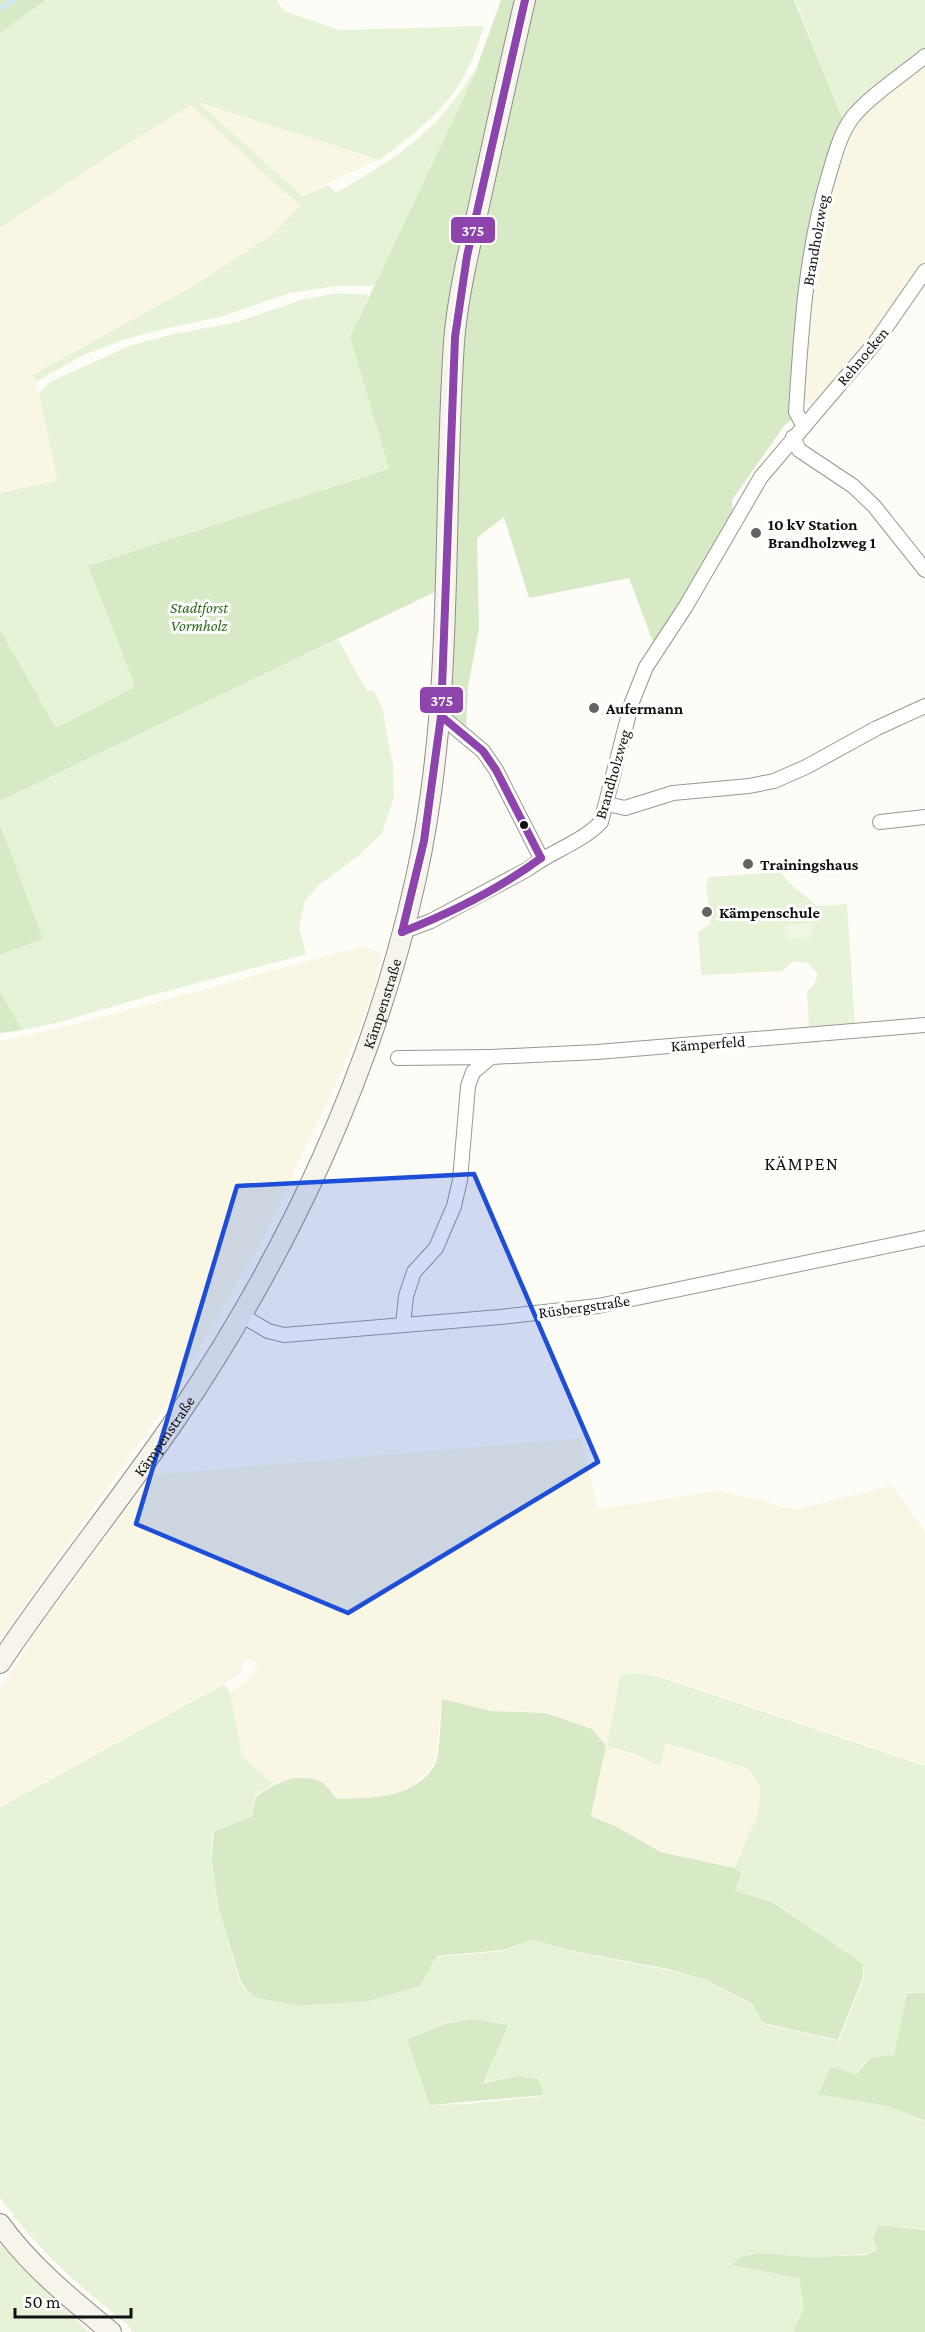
<svg xmlns="http://www.w3.org/2000/svg" width="925" height="2332" viewBox="0 0 925 2332" font-family="'Crimson Pro',serif">
	<style>
		.farmland { fill: #f9f7e4 }
		.green { fill: #e7f3d7; fill-rule: evenodd }
		.forest { fill: #d8eac5 }
		.pitch { fill: #f0f6e1 }
		.lines { fill: none; stroke-linecap: round; stroke-linejoin: round }
		.stream { stroke: #cde8f7; stroke-width: 4.5 }
		.street-casing { stroke: #979795; stroke-width: 16 }
		.secondary-casing { stroke: #8e8d8b; stroke-width: 22 }
		.street { stroke: #fffffe; stroke-width: 14 }
		.secondary { stroke: #f6f4eb; stroke-width: 20 }
		.bus-1-casing { stroke: #fff; stroke-width: 12 }
		.bus-1 { stroke: #8e44ad; stroke-width: 8 }
		.marked { fill: #1d4ed8; fill-opacity: 0.2; stroke: #1d4ed8; stroke-width: 4.5; stroke-linejoin: round }
		.poi-dot { fill: #646362; stroke: #fff; stroke-width: 2 }
		.bus-dot { fill: #111; stroke: #fff; stroke-width: 2 }
		.labels { text-anchor: middle; stroke-width: 6; stroke-linejoin: round; paint-order: stroke }
		.street-label { font-size: 16px; fill: #111; stroke: #fff }
		.poi-label { font-size: 16px; font-weight: bold; fill: #111; stroke: #fff; text-anchor: start }
		.park-label { font-size: 16px; font-style: italic; fill: #2f6b1f; stroke: #fff }
		.neighbourhood-label { font-size: 18px; letter-spacing: 1.5px; fill: #111; stroke: #fff }
		.line-badge { stroke: #fff; stroke-width: 2 }
		.badge-label { font-size: 16px; text-anchor: middle; font-weight: bold; fill: #fff }
	</style>
	<rect width="100%" height="100%" fill="#fdfcf7"/>
	<g class="farmland">
		<polygon points="925,62 925,260 870,340 810,406 803,396 803,368 816,247 839,160 857,119"/>
		<polygon points="197,102 378,160 303,195"/>
		<polygon points="191,105 301,205 272,235 190,288 32,375 39,393 57,480 0,492 0,228 110,155"/>
		<polygon points="364,946 378,952 381,958 371,999 346,1062 261,1242 163,1410 0,1639 0,1041 28,1035 35,1049 29,1035 80,1023"/>
		<polygon points="581,1438 598,1509 723,1490 736,1496 763,1500 781,1507 799,1509 892,1485 925,1532 925,1765 658,1675 637,1672 619,1674 607,1746 660,1765 666,1744 748,1770 760,1788 758,1814 733,1868 661,1851 618,1827 592,1816 606,1746 592,1729 546,1712 492,1711 442,1699 435,1763 412,1787 380,1798 337,1799 323,1783 304,1776 273,1784 242,1756 230,1693 248,1680 259,1664 246,1658 240,1673 235,1677 0,1806 0,1689 40,1626 152,1475"/>
	</g>
	<g class="green">
		<path d="M46 0H276L284 11 339 30 484 26C464 95 435 119 379 160L198 102 303 196 328 185 336 193C399 156 437 133 475 69L473 78 374 286H336L290 293 220 317 163 329 126 339 83 355 36 382 32 375 190 288 272 235 301 205 280 188 191 105 110 155 0 228V33Z"/>
		<polygon points="795,0 925,0 925,51 844,123"/>
		<polygon points="337,293 369,295 350,337 389,470 88,566 135,688 56,728 0,628 0,493 57,480 39,393 50,382 129,346 170,335 237,322 301,300"/>
		<polygon points="338,639 367,691 373,690 382,707 393,765 394,797 382,833 358,856 320,884 305,901 299,927 306,954 145,997 60,1022 22,1030 0,991 0,955 43,939 0,824 0,801"/>
		<path d="M781 872C790 887 805 894 817 906L847 904 855 1025 809 1027 807 991 814 985 818 974 808 963 793 961 783 971 701 975 698 932 711 924 706 886 709 877Z"/>
		<path d="M638 1673 657 1676 925 1766V1993L907 1992 894 2055 870 2057 855 2074 831 2067 818 2094 888 2106 925 2122V2229L878 2225 871 2239 878 2250 865 2254 811 2257 759 2253 739 2257 731 2265 799 2278 804 2307 793 2332H133L128 2325C80 2287 35 2248 0 2197V1807L224 1684 230 1693 242 1756 273 1784 255 1796 253 1815 213 1831 210 1859 219 1910 240 1983 253 1997 298 2006 369 2001 420 1986 437 1957 503 1951 533 1940 574 1952 668 1970 705 1980 752 2005 763 2024 839 2041 864 1977 863 1964 771 1900 735 1891 743 1873 734 1868 758 1814 760 1787 748 1769 666 1743 660 1766 634 1754 607 1746 620 1674ZM476 2019 508 2025 483 2082 517 2076 538 2079 544 2096 467 2104 431 2105 407 2040 443 2023Z"/>
		<polygon points="0,2243 89,2332 0,2332"/>
	</g>
	<g class="forest">
		<polygon points="0,0 46,0 0,33"/>
		<polygon points="501,0 515,0 457,271 445,416 435,592 0,801 0,629 56,728 135,687 88,566 389,469 350,337 473,78"/>
		<polygon points="529,0 794,0 844,123 832,153 791,420 784,426 732,500 733,517 655,647 629,578 529,598 504,517 477,538 479,629 468,687 466,729 448,713 461,328"/>
		<polygon points="0,824 43,939 0,955"/>
		<polygon points="0,991 22,1030 0,1033"/>
		<path d="M442 1699 492 1711 546 1713 592 1729 606 1746 591 1816 617 1827 661 1852 734 1868 742 1873 735 1891 771 1901 863 1964V1977L838 2040 763 2023 752 2004 706 1980 668 1969 573 1951 533 1940 503 1950 437 1956 420 1986 369 2001 298 2006 253 1997 241 1982 219 1910 211 1859 214 1831 252 1816 256 1797C274 1783 298 1771 321 1782 327 1785 332 1794 337 1799 373 1798 413 1799 435 1765 440 1757 441 1711 442 1699Z"/>
		<polygon points="907,1993 925,1993 925,2121 888,2106 818,2094 831,2067 856,2074 871,2057 894,2055"/>
		<polygon points="475,2019 508,2025 483,2083 518,2076 538,2079 544,2095 430,2105 407,2040 443,2024"/>
		<polygon points="878,2225 925,2230 925,2332 793,2332 804,2307 799,2278 731,2265 740,2257 759,2253 811,2257 866,2255 878,2250 872,2239"/>
	</g>
	<polygon class="pitch" points="812,923 813,937 786,939 784,926"/>
	<g class="lines">
		<polyline class="stream" points="0,9 15,0"/>
		<g class="street-casing">
			<g id="street">
				<path d="M803 425 796 412C801 330 806 247 831 168 836 151 841 133 852 118 867 98 905 73 925 56"/>
				<polyline points="793,437 799,450 853,486 874,506 925,570"/>
				<polyline points="441,716 483,751 496,770 541,858"/>
				<polyline points="607,804 625,808 673,793 749,786 774,781 806,767 877,728 925,706"/>
				<polyline points="880,822 925,817"/>
				<path d="M402 932 431 921 528 869C551 851 581 843 601 822L632 702 646 667 686 606 761 477 875 343 925 271"/>
				<polyline points="398,1058 491,1057"/>
				<polyline points="241,1315 268,1331 284,1335 500,1317 598,1306 925,1238"/>
				<polyline points="403,1325 406,1296 414,1272 436,1248 454,1206 460,1180 468,1086 473,1072 491,1057 597,1052 925,1025"/>
			</g>
		</g>
		<g class="secondary-casing">
			<g id="secondary">
				<path id="s1" d="M0 1663C56 1579 121 1500 178 1416 288 1253 374 1070 416 878 455 702 442 521 454 342 458 292 471 242 482 192 496 128 510 64 525 0"/>
				<path d="M0 2224C30 2266 71 2299 111 2332"/>
			</g>
		</g>
		<use href="#street" class="street"/>
		<use href="#secondary" class="secondary"/>
		<g class="bus-1-casing">
			<g id="bus-1">
				<polyline points="441,716 483,751 496,770 541,858"/>
				<polyline points="402,932 424,841 441,716 455,337 467,256 525,0"/>
				<path d="M402 932C451 913 498 890 541 858"/>
			</g>
		</g>
		<use href="#bus-1" class="bus-1"/>
	</g>
	<path class="marked" d="M474 1174 598 1462 348 1613 136 1524 237 1186Z"/>
	<g class="poi-dot">
		<circle cx="756" cy="533" r="6"/>
		<circle cx="594" cy="708" r="6"/>
		<circle cx="748" cy="864" r="6"/>
		<circle cx="707" cy="912" r="6"/>
	</g>
	<circle class="bus-dot" cx="524" cy="825" r="5"/>
	<g class="labels">
		<g class="street-label">
			<text transform="translate(815 240) rotate(-80)" y="6">Brandholzweg</text>
			<text transform="translate(862 356) rotate(-50)" y="6">Rehnocken</text>
			<text transform="translate(612 774) rotate(-74)" y="6">Brandholzweg</text>
			<text dy="6" stroke="none"><textPath href="#s1" startOffset="766">Kämpenstraße</textPath></text>
			<text transform="translate(708 1043) rotate(-4)" y="6">Kämperfeld</text>
			<text transform="translate(584 1306) rotate(-8)" y="6">Rüsbergstraße</text>
			<text dy="6" stroke="none"><textPath href="#s1" startOffset="280">Kämpenstraße</textPath></text>
		</g>
		<g class="poi-label">
			<text x="768" y="530">10 kV Station<tspan x="768" dy="18">Brandholzweg 1</tspan></text>
			<text x="606" y="714">Aufermann</text>
			<text x="760" y="870">Trainingshaus</text>
			<text x="719" y="918">Kämpenschule</text>
		</g>
		<g class="park-label">
			<text x="199" y="613">Stadtforst<tspan x="199" dy="18">Vormholz</tspan></text>
		</g>
		<g class="neighbourhood-label">
			<text x="802" y="1170">KÄMPEN</text>
		</g>
	</g>
	<g class="line-badge">
		<rect x="450" y="216" width="46" height="28" rx="6" fill="#8e44ad"/>
		<rect x="419" y="686" width="45" height="28" rx="6" fill="#8e44ad"/>
	</g>
	<g class="badge-label">
		<text x="473" y="236">375</text>
		<text x="442" y="706">375</text>
	</g>
	<path d="M15 2308v9h116v-9" fill="none" stroke="#111111" stroke-width="3"/>
	<text x="24" y="2308" font-size="18" fill="#111111" stroke="#ffffff" stroke-width="4.5" paint-order="stroke">50 m</text>
</svg>
